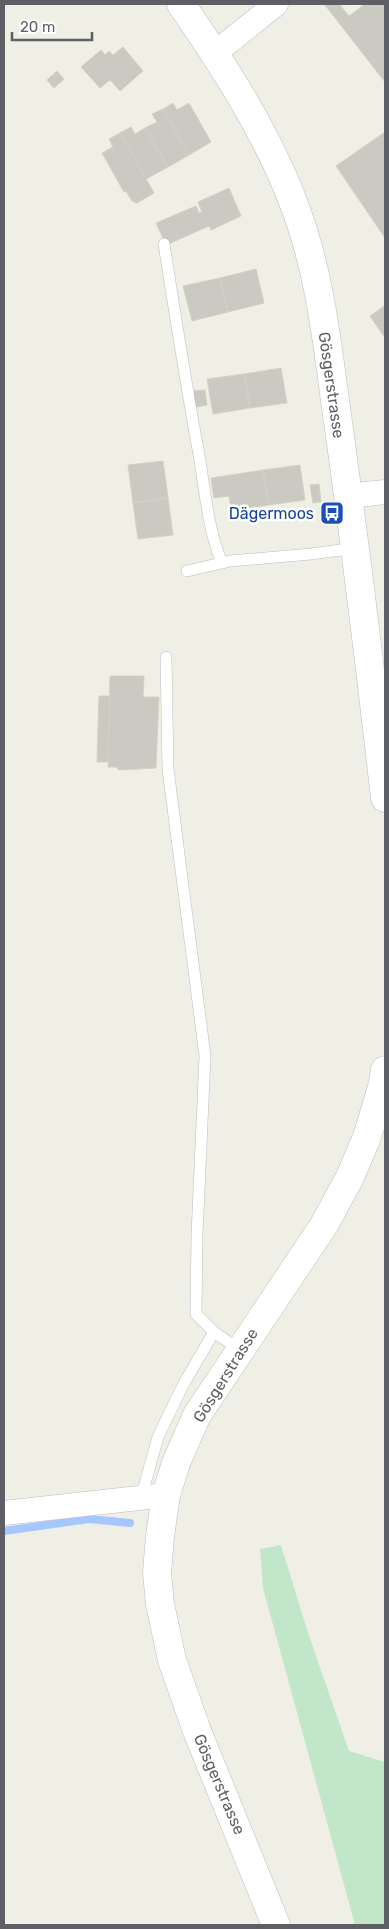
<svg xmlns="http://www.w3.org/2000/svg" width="389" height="1929" viewBox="0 0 389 1929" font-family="Rubik,sans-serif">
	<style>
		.green { fill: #c2e6c9 }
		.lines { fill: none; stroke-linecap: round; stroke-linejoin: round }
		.stream { stroke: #a6c7fe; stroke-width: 8 }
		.building { fill: #cac9c2; stroke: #d4d2c3 }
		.service-casing { stroke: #bcbdc3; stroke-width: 12 }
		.minor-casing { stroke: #bcbdc3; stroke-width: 25 }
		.secondary-casing { stroke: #babcc3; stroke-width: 29 }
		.service { stroke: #fff; stroke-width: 11 }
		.minor { stroke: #fff; stroke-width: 24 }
		.secondary { stroke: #fff; stroke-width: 28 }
		.labels { text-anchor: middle; stroke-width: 5; stroke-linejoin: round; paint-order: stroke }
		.street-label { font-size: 16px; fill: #5d5f65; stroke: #fff }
		.transit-label { font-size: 16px; fill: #164399; stroke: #fff; text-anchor: end }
	</style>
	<rect width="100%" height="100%" fill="#efefe5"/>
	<polygon class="green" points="281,1545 308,1633 349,1751 385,1762 385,1925 355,1925 263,1588 260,1549"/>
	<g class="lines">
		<polyline class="stream" points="4,1531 89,1519 130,1523"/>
	</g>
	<g class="building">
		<polygon points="327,4 339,4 349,16 365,4 385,4 385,82 325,5"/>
		<polygon points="123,47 143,71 120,91 110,80 100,88 81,67 101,50 105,55 109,51 113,55"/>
		<polygon points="57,71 64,79 54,88 47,80"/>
		<polygon points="173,103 177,110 189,103 211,142 189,155 163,109"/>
		<polygon points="163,109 189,155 168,167 145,128 157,122 152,114"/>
		<polygon points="131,127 135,134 145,128 168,167 146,179 120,133"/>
		<polygon points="385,132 385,238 336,166"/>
		<polygon points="120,133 154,193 137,203 132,201 126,191 124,192 102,153 113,147 109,139"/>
		<polygon points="229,188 241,216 211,230 209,226 166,245 156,223 196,206 199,213 202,212 198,202"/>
		<polygon points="256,269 264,303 228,312 220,278"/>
		<polygon points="220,278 228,312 192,321 183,286"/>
		<polygon points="384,306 385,307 385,338 370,316"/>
		<polygon points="281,368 287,403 250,408 244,374"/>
		<polygon points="244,374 250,408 213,414 207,379"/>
		<polygon points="205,390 207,405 196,407 193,391"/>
		<polygon points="163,461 168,498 133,503 128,465"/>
		<polygon points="300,465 305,500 269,505 263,470"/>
		<polygon points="263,470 269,505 231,510 229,496 214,498 211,478"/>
		<polygon points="319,484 321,502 313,503 310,485"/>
		<polygon points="168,498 173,535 138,539 133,503"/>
		<polygon points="110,676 144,676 143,697 159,697 156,768 118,770 117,767 108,767"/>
		<polygon points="99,696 110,696 108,762 97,762"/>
	</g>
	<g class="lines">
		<g class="service-casing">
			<g id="service">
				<path d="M164 244C175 314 186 385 199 455 205 490 208 530 222 563"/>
				<polyline points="187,571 230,561 311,554 356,548"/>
				<polyline points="166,657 168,769 205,1056 197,1235 196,1314 214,1332 240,1350"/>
				<polyline points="141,1498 158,1437 183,1385 214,1332"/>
			</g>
		</g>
		<g class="minor-casing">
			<g id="minor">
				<polyline points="215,53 276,4"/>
				<polyline points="348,496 385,492"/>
				<polyline points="4,1513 166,1495"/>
			</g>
		</g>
		<g class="secondary-casing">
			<g id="secondary">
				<path d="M181 4C225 68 268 134 295 207 322 278 328 354 339 429 356 552 371 675 385 798"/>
				<polyline points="276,1925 197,1731 172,1660 160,1604 157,1573 160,1536 166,1495 176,1463 197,1415 324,1225 350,1177 367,1137 382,1087 385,1070"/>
			</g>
		</g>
		<use href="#service" class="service"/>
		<use href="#minor" class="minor"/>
		<use href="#secondary" class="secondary"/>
	</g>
	<defs>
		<g id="bus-square" transform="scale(1.25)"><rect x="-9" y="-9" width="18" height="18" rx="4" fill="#1a4fb4" stroke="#fff"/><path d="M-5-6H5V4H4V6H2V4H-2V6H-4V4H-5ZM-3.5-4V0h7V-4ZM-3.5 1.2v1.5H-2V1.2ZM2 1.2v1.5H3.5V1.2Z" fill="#fff"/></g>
	</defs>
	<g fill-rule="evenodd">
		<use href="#bus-square" x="332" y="513"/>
	</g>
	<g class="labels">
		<g class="street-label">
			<text transform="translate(332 385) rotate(82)" y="6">Gösgerstrasse</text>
			<text transform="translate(225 1375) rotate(-58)" y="6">Gösgerstrasse</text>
			<text transform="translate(220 1784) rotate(67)" y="6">Gösgerstrasse</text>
		</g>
		<g class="transit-label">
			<text x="314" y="519">Dägermoos</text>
		</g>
	</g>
	<rect width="389" height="1929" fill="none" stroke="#5d5f65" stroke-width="10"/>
	<path d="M12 32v8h80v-8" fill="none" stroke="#5d5f65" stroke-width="2.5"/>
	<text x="20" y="32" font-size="15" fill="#5d5f65" stroke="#ffffff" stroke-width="4" paint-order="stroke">20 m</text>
</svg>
